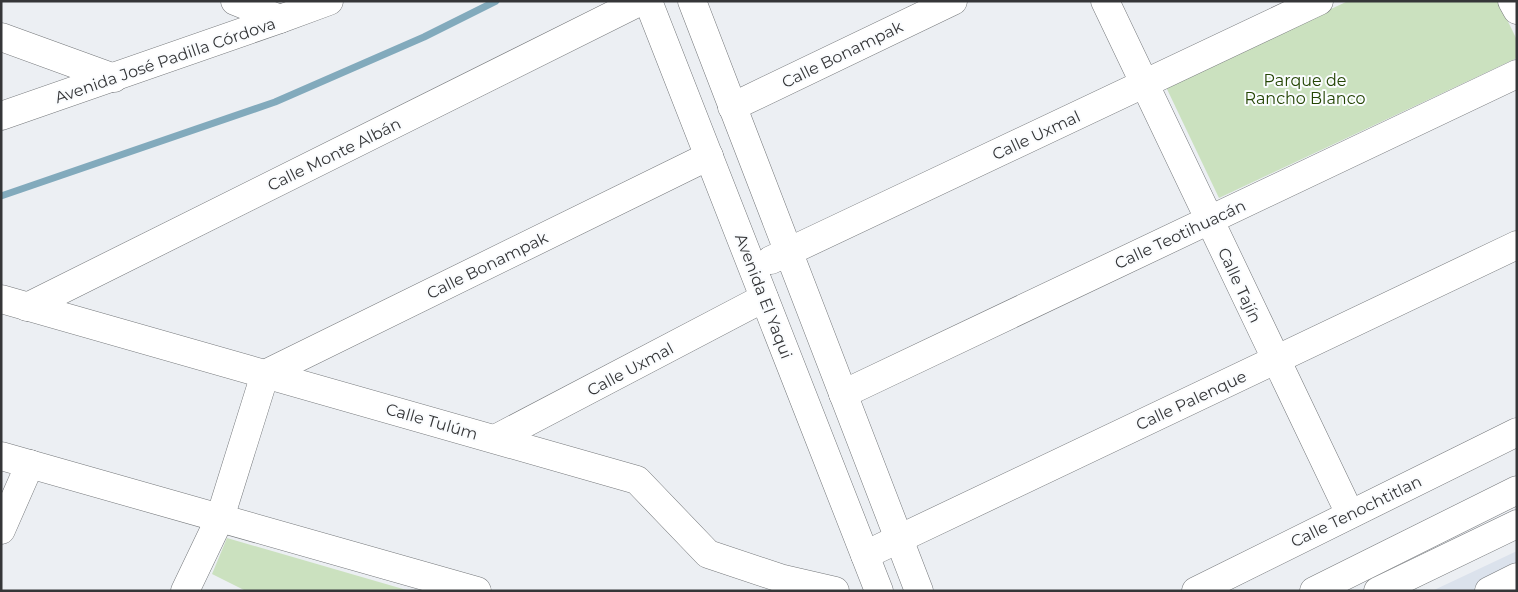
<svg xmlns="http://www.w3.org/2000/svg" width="1518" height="592" viewBox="0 0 1518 592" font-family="Montserrat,sans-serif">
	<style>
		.built { fill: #dbe2ec }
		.green { fill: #cbe1bf }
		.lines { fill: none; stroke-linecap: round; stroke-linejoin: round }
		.stream { stroke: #82aabc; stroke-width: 7 }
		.minor-casing { stroke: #74777a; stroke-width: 29 }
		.major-casing { stroke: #74777a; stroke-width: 29 }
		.minor { stroke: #fff; stroke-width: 28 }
		.major { stroke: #fff; stroke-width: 28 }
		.labels { text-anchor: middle; stroke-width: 4; stroke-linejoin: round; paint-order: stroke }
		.street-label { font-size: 16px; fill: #353638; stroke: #fafcfe }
		.park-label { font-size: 16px; fill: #244504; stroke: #fafcfe }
	</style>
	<rect width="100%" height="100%" fill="#eceff3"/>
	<polygon class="built" points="1517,551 1517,591 1432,591"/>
	<g class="green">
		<polygon points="1348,1 1498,1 1517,40 1517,58 1219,198 1166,87"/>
		<polygon points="227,538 410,591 246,591 212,574"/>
	</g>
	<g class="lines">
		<polyline class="stream" points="1,196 275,102 424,37 496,1"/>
		<g class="minor-casing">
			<g id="minor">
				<polyline points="235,1 280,19"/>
				<polyline points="648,1 879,591"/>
				<polyline points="692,1 919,591"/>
				<polyline points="1105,1 1350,514"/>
				<polyline points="1512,1 1517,10"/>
				<polyline points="1,37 114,78"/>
				<polyline points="732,107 953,1"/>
				<polyline points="1,116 280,19 329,1"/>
				<polyline points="771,260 1319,1"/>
				<polyline points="1,299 637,480 708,554 783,579 835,591"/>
				<polyline points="27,307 641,1"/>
				<polyline points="843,394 1517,74"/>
				<polyline points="495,439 764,298"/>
				<polyline points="1,456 477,591"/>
				<polyline points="1,530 30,464"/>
				<polyline points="865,555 1517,245"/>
				<polyline points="185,591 220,518 265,374 709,156"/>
				<polyline points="1196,591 1517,432"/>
				<polyline points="1489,591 1517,577"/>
			</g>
		</g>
		<g class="major-casing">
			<g id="major">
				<polyline points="1314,591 1517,490"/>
				<polyline points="1378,591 1517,524"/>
			</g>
		</g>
		<use href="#minor" class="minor"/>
		<use href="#major" class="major"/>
	</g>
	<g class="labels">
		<g class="street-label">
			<text transform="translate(842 54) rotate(-26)" y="6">Calle Bonampak</text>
			<text transform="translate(165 60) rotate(-19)" y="6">Avenida José Padilla Córdova</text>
			<text transform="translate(1036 135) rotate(-25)" y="6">Calle Uxmal</text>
			<text transform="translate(334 154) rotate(-26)" y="6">Calle Monte Albán</text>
			<text transform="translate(1180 234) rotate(-25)" y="6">Calle Teotihuacán</text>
			<text transform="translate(487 265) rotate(-26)" y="6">Calle Bonampak</text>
			<text transform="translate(1240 285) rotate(65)" y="6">Calle Tajín</text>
			<text transform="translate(764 296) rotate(69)" y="6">Avenida El Yaqui</text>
			<text transform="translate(630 369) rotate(-28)" y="6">Calle Uxmal</text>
			<text transform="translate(1191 400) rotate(-25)" y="6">Calle Palenque</text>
			<text transform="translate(432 421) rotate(16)" y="6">Calle Tulúm</text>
			<text transform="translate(1356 511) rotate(-26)" y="6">Calle Tenochtitlan</text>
		</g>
		<g class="park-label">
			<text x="1305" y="86">Parque de<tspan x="1305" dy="18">Rancho Blanco</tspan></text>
		</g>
	</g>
	<rect width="1518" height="592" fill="none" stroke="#353638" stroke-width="5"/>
</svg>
